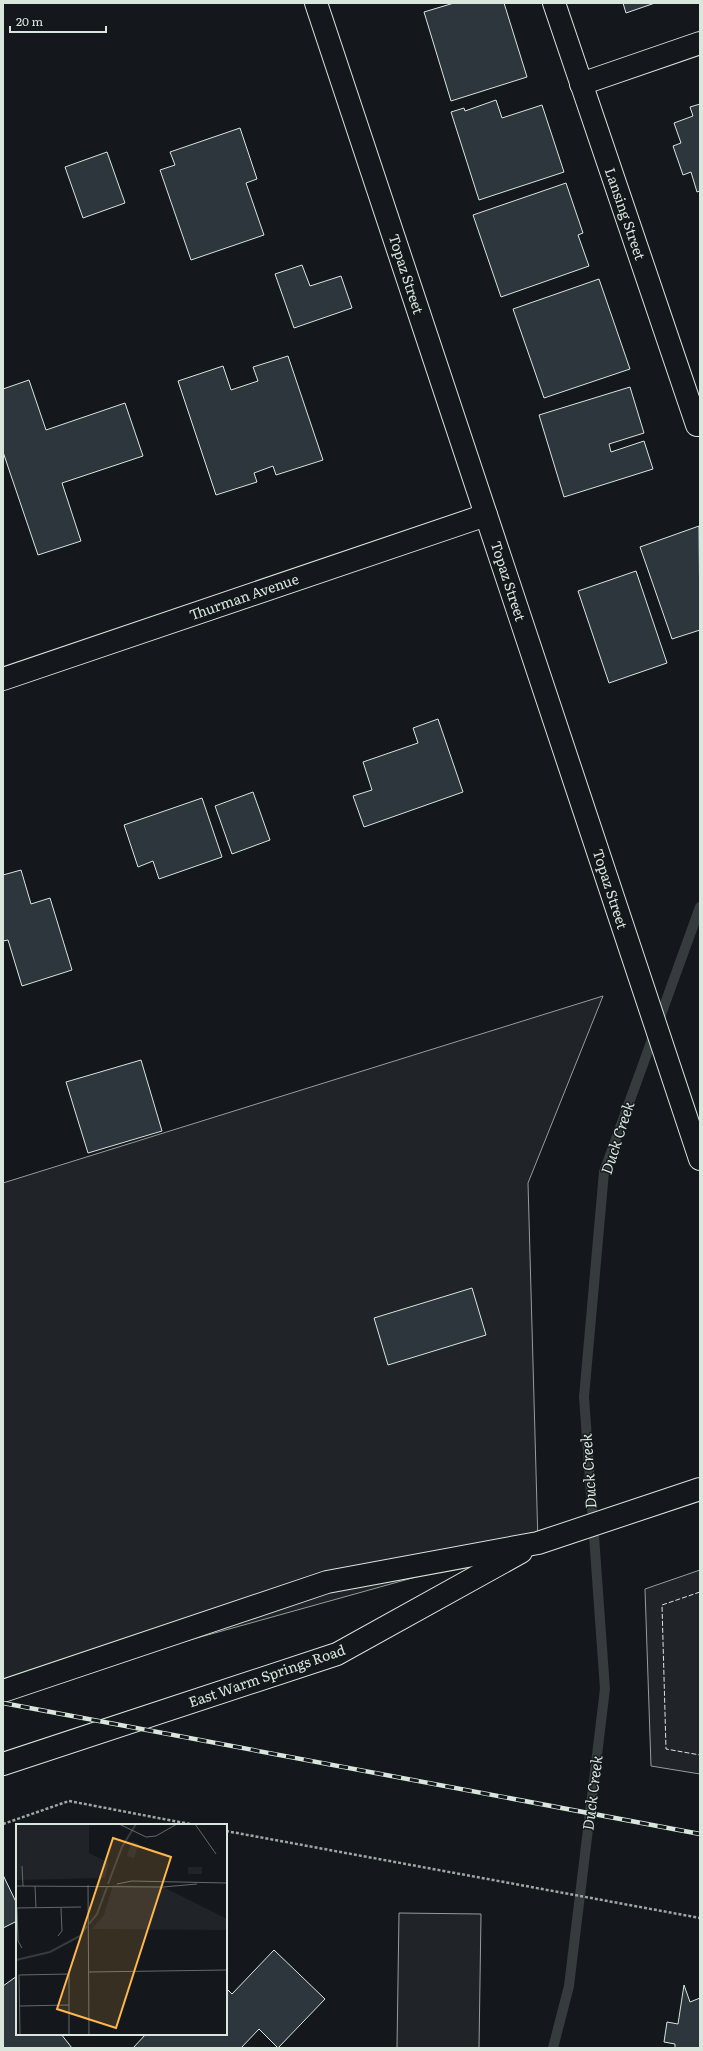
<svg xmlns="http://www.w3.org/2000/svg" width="703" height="2051" viewBox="0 0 703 2051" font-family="Literata,serif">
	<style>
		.green { fill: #202428; stroke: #939e99 }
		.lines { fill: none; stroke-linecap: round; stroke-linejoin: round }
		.stream { stroke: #363b3e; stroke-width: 10 }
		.building { fill: #2c363c; stroke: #d8e6dc }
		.street-casing { stroke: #d8e6dc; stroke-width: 24 }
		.primary-casing { stroke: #d8e6dc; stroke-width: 24 }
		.path { stroke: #9da8a2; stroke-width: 2.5; stroke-dasharray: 3 2; stroke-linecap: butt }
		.street { stroke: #14181c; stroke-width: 22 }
		.primary { stroke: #14181c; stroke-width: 22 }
		.rail-casing { stroke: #d8e6dc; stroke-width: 4.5 }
		.rail { stroke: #14181c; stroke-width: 3; stroke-dasharray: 9; stroke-linecap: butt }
		.fence { stroke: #d8e6dc; stroke-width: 1; stroke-dasharray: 5 2; stroke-linecap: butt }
		.labels { text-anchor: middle; stroke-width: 3; stroke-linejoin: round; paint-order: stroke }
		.street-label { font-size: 14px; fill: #d8e6dc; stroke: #14181c }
		.water-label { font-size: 15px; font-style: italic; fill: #d8e6dc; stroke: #14181c }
		.inset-river { fill: none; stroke: #363b3e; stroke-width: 2 }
		.inset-road { fill: none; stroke: #626a69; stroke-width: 1 }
		.view { fill: #ffb74d; fill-opacity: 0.15; stroke: #ffb74d; stroke-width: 2 }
		.inset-edge { fill: none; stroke: #d8e6dc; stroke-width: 2 }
	</style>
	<rect width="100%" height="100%" fill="#14181c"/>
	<g class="green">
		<polygon points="603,996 528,1183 538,1543 3,1692 3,1183"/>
		<polygon points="700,1570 700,1774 651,1766 645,1589"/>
		<polygon points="399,1913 481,1914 479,2048 397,2048"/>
	</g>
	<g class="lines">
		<polyline class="stream" points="553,2048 569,1986 605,1689 584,1397 604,1172 700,907"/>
	</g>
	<g class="building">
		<polygon points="454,3 504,3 527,77 451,101 424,12"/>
		<polygon points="623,3 655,3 626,13"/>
		<polygon points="496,100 502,118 542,105 564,172 479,200 451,112 464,108 465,111"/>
		<polygon points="700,104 700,191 697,192 691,172 683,175 673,146 681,143 674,123 693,116 690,107"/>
		<polygon points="240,128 257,179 246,183 264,235 191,260 160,170 175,165 170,152"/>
		<polygon points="107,152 125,203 83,218 65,167"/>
		<polygon points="566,183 583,233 578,235 589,266 501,297 473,215"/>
		<polygon points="302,265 310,286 341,276 352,308 294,328 275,274"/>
		<polygon points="599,279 630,369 544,398 513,309"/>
		<polygon points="288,356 323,460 276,475 273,466 254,473 257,482 216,495 178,381 223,366 231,390 258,381 253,367"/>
		<polygon points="29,380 46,430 125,403 143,456 62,483 81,541 38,555 3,452 3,389"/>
		<polygon points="630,387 644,433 609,444 611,452 644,441 653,469 564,497 539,415"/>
		<polygon points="699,526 700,630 672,639 640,547"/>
		<polygon points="636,571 667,663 609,683 578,591"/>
		<polygon points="438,719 463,792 364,827 353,796 372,790 363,762 418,743 413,728"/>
		<polygon points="253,792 270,840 232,854 215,806"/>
		<polygon points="202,798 222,857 159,879 153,861 138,867 124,825"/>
		<polygon points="21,870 31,904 50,898 72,970 22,986 8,940 3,941 3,875"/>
		<polygon points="141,1060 162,1131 88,1153 66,1082"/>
		<polygon points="472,1288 486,1335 388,1365 374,1318"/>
		<polygon points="3,1875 17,1904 17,1921 3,1928"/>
		<polygon points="274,1950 325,1999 278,2048 259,2029 241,2048 133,2048 146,2034 226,2034 226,1988 232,1994"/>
		<polygon points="17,1976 17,2034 61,2034 72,2048 3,2048 3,1986"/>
		<polygon points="684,1985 690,2002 700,1998 700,2048 675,2048 675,2044 664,2042 667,2022 678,2024"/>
	</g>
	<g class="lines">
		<g class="street-casing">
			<g id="street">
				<polyline points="316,3 700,1159"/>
				<polyline points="554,3 697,425 700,424"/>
				<polyline points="581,84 700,43"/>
				<polyline points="3,679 486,515"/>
			</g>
		</g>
		<g class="primary-casing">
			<g id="primary">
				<polyline points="3,1691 327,1582 538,1543 700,1489"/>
				<polyline points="3,1764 337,1654 521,1552"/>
			</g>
		</g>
		<g class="path">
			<polyline points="3,1824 69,1801 195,1825"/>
			<polyline points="226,1831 700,1918"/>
		</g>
		<use href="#street" class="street"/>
		<use href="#primary" class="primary"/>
		<g class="rail-casing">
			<polyline id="rail" points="3,1703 700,1834"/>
		</g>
		<use href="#rail" class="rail"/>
		<polyline class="fence" points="700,1592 662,1605 666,1749 700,1755"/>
	</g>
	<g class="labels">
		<g class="street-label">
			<text transform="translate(625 214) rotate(71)" y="5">Lansing Street</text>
			<text transform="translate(406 274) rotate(72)" y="5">Topaz Street</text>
			<text transform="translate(508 581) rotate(72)" y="5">Topaz Street</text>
			<text transform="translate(244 597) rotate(-19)" y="5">Thurman Avenue</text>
			<text transform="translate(610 889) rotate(72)" y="5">Topaz Street</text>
			<text transform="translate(267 1676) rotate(-19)" y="5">East Warm Springs Road</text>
		</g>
		<g class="water-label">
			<text transform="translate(618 1138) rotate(-72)" y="5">Duck Creek</text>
			<text transform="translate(589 1471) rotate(-94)" y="5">Duck Creek</text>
			<text transform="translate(593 1793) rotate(-83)" y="5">Duck Creek</text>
		</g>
	</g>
	<g transform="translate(16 1824)">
		<rect width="211" height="211" fill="#14181c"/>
		<path d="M0 0H73V29L93 39 89 54 0 56ZM116 17 123 20 118 34 111 32ZM186 43V50H172V43ZM97 61 147 63 211 95V106L76 105 88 91Z" fill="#202428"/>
		<path class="inset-river" d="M92 60 106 23 120 0M73 100 81 90 91 63M0 136 34 128 64 112 71 102"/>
		<path class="inset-road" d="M103 0 130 13 140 12 161 0M179 0 200 30M6 42 7 62M101 60 116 57 211 59M72 61 73 211M0 62 147 63 181 60M19 62 20 84M0 84 65 83M1 84 2 117 6 124M42 112 46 107 45 84M73 148 211 146M4 182 53 181M4 211 3 151 53 150V211"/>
		<path class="view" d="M97 14 155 33 100 204 41 185Z"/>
		<rect width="211" height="211" class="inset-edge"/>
	</g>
	<rect width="703" height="2051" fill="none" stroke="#d8e6dc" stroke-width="8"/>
	<path d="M10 26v6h96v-6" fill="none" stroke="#d8e6dc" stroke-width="2"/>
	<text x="16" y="26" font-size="12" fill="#d8e6dc" stroke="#14181c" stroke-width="3" paint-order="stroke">20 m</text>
</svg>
